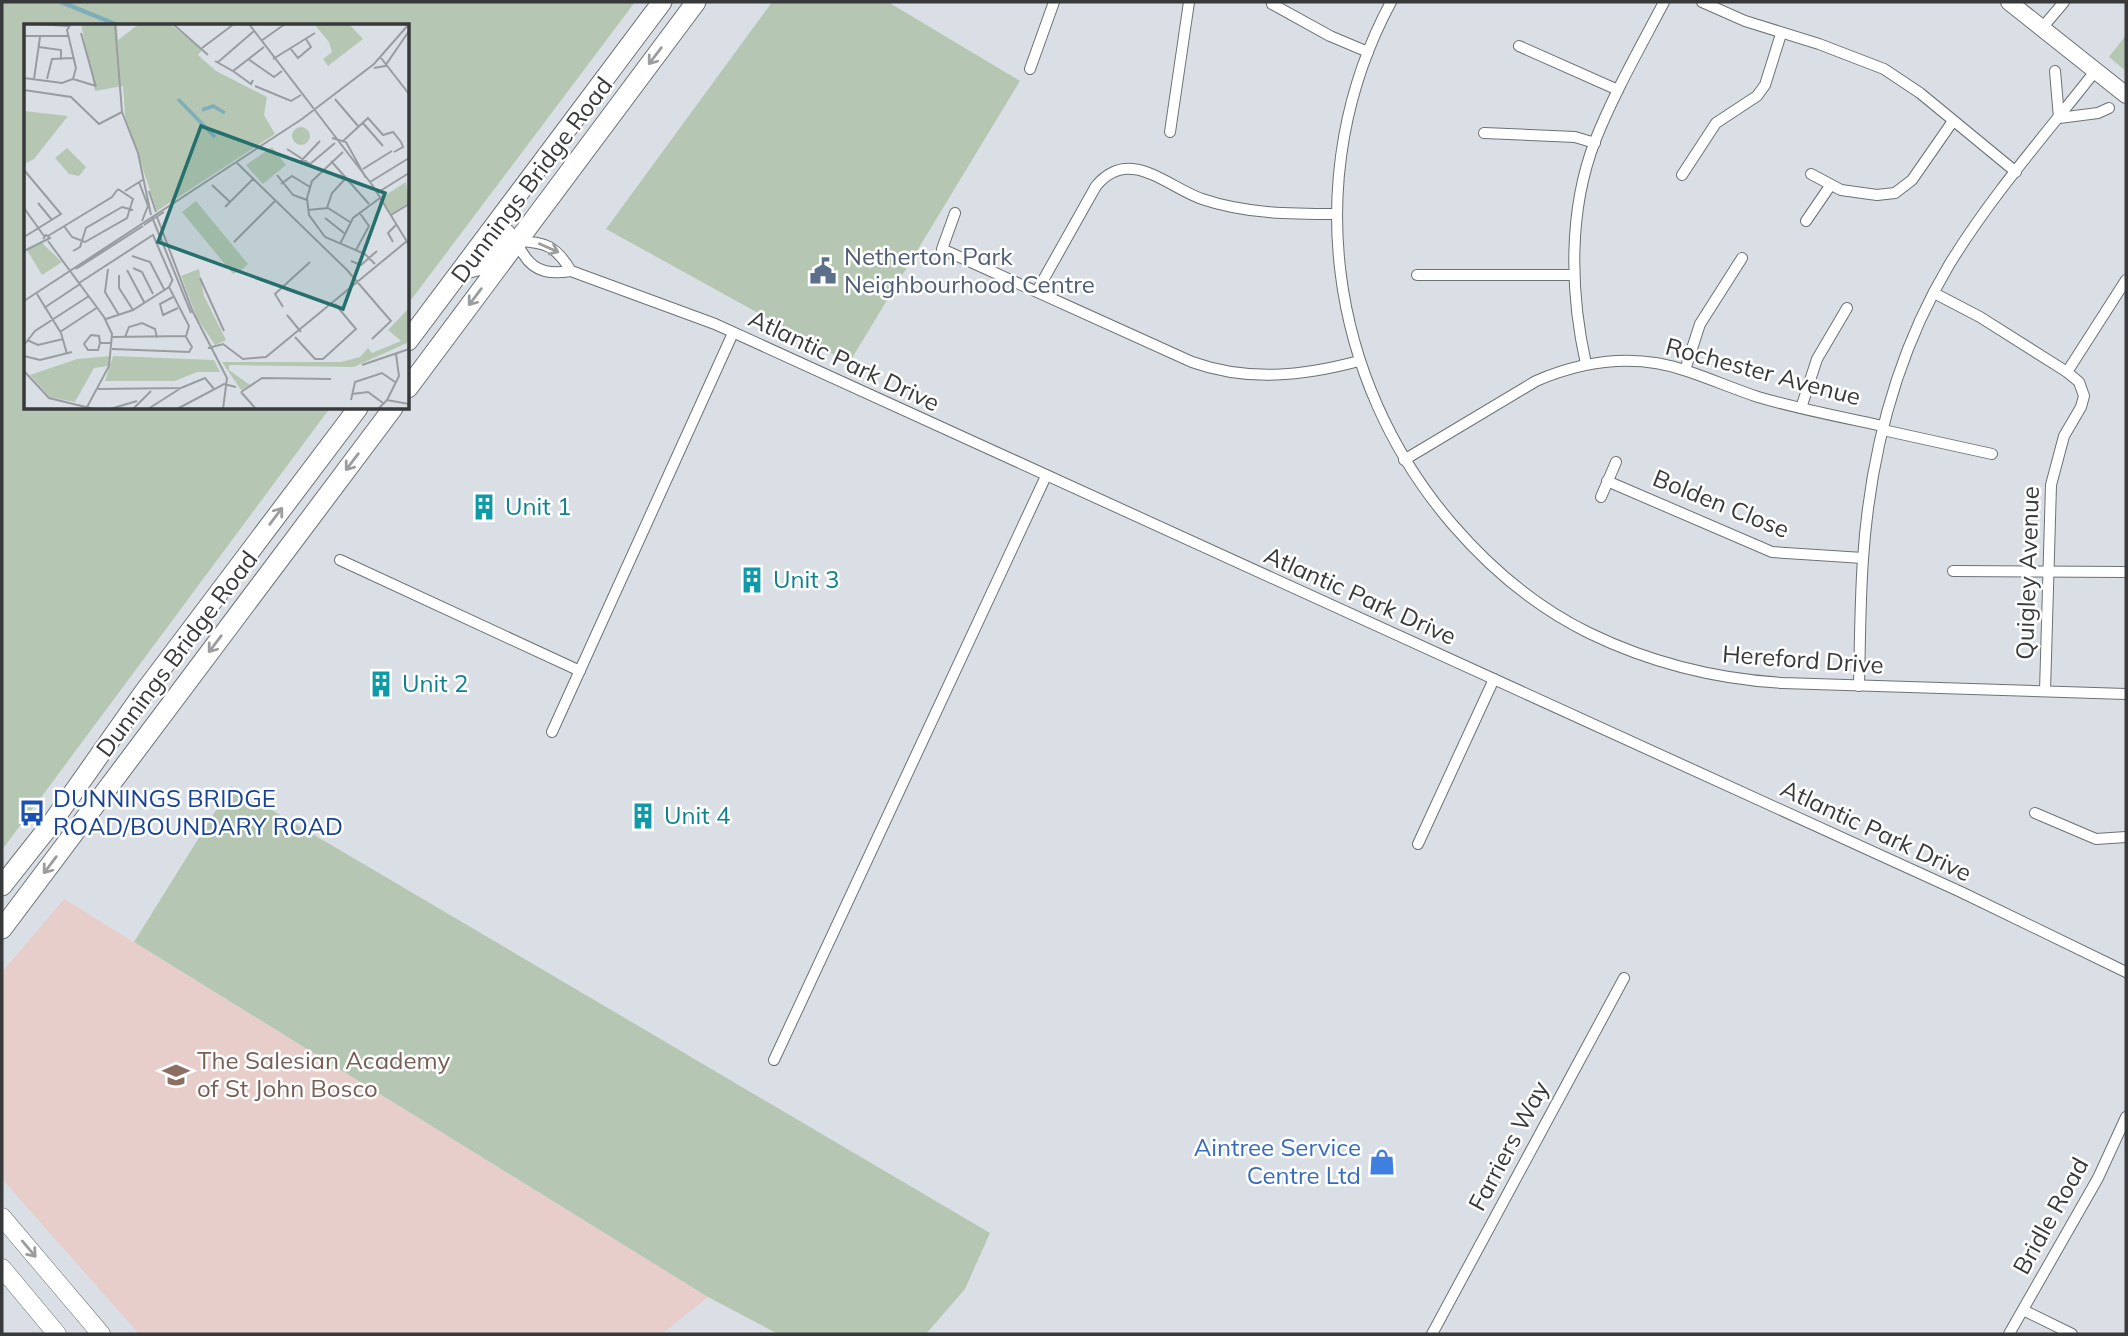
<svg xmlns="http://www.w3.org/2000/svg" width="2128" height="1336" viewBox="0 0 2128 1336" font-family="Mulish,sans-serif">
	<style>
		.education { fill: #e8cecb }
		.green { fill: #b5c7b3 }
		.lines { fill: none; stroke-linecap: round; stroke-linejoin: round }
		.stream { stroke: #7faebb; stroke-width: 4.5 }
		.street-casing { stroke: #6c7176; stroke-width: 12 }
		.secondary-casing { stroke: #6c7176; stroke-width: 18 }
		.primary-casing { stroke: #6c7176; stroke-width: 19 }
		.highway-casing { stroke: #6c7176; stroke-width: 21 }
		.street { stroke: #fff; stroke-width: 10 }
		.secondary { stroke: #fff; stroke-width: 16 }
		.primary { stroke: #fff; stroke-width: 18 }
		.highway { stroke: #fff; stroke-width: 19 }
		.oneway { stroke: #9b9c9d }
		.labels { text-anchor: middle; stroke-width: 5; stroke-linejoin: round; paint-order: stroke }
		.street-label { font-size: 24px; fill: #37393b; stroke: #fff }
		.service-label { font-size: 24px; fill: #4e5e75; stroke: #fff; text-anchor: start }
		.culture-label { font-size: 24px; fill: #0d838f; stroke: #fff; text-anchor: start }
		.transit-label { font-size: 24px; fill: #164399; stroke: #fff; text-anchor: start }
		.education-label { font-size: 24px; fill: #785e54; stroke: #fff; text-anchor: start }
		.shop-label { font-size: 24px; fill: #366cbe; stroke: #fff; text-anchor: end }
		.inset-river { fill: none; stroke: #7faebb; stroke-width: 3.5 }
		.inset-road { fill: none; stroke: #999da1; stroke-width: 2 }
		.view { fill: #256f6d; fill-opacity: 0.15; stroke: #256f6d; stroke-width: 3.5 }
		.inset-edge { fill: none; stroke: #37393b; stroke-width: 3.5 }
	</style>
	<rect width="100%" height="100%" fill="#dadfe5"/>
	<polygon class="education" points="64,899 708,1297 662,1334 139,1334 2,1179 2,972"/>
	<g class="green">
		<polygon points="2,2 635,2 408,304 408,26 26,26 26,408 330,408 2,850"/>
		<polygon points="772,2 888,2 1020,81 849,363 606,229"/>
		<polygon points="2126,35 2126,71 2109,57"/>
		<polygon points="231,786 990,1233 965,1289 926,1334 778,1334 708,1297 134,942"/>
	</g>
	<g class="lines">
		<polyline class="stream" points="61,2 120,26"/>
		<g class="street-casing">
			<g id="street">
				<path d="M1391 2C1299 173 1328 380 1453 525 1491 569 1538 608 1589 633 1651 663 1715 679 1783 683L2126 694"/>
				<polyline points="1702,2 1745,21 1819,44 1884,69 1920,93 2016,172"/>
				<polyline points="1272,4 1330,36 1368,52"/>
				<polyline points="2042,28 2064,2"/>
				<polyline points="1519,46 1618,90"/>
				<polyline points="1030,69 1054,2"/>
				<polyline points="2055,71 2059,118 2098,113 2109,108"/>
				<polyline points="1170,132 1189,2"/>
				<polyline points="1484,133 1575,137 1595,143"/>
				<polyline points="1811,174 1841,190 1877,195 1895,193 1912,180 1953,121"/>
				<polyline points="1682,175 1716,123 1757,96 1765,85 1781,34"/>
				<path d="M955 213 942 249 1192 362C1248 382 1303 376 1359 361"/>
				<polyline points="1806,221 1830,186"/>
				<path d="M515 240C518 244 520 250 524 255 535 273 552 274 571 271L715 324 1961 892 2126 972"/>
				<path d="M517 241C546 242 556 246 571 271"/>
				<polyline points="1417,275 1574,275"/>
				<path d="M1037 291 1096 186C1105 175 1118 167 1133 169 1155 171 1181 192 1202 199 1246 214 1292 214 1337 214"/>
				<polyline points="1934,293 1980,317 2067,372 2079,382 2084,396 2081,407 2064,436 2051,485 2045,691"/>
				<path d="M1586 364C1570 292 1568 211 1595 141 1614 93 1640 48 1664 2"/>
				<polyline points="1685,370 1700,324 1742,258"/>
				<polyline points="2067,372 2126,280"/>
				<polyline points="1801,408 1817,359 1847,308"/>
				<polyline points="1883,430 1992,454"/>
				<path d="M1404 460 1536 381C1585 360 1635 353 1687 371 1711 379 1734 389 1758 397 1799 409 1841 417 1883 426"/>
				<polyline points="1607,481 1772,552 1863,558"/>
				<polyline points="1601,497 1616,462"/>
				<polyline points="340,560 580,671"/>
				<polyline points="1953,571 2126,572"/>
				<path d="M1859 686C1860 644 1860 601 1863 559 1870 456 1896 354 1949 265 1991 196 2046 134 2096 70"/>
				<polyline points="552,732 733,333"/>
				<polyline points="2035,813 2096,839 2126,837"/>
				<polyline points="1418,844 1494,679"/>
				<polyline points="774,1060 1046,476"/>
				<polyline points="2023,1310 2072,1334"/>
				<polyline points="1432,1334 1624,978"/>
				<polyline points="2009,1334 2098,1178 2126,1117"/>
			</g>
		</g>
		<g class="secondary-casing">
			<polyline id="secondary" points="2009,2 2126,95"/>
		</g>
		<g class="primary-casing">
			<g id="primary">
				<polyline points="2,1217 101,1334"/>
				<polyline points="2,1268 57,1334"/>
			</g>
		</g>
		<g class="highway-casing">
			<g id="highway">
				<polyline points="469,268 481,265 506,234"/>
				<polyline points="408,341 662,2"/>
				<polyline points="408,388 696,2"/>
				<polyline points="2,886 51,824 144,692 358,408"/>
				<polyline points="2,929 393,408"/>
			</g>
		</g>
		<use href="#street" class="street"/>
		<use href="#secondary" class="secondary"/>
		<use href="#primary" class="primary"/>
		<use href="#highway" class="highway"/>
	</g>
	<defs><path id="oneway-shaft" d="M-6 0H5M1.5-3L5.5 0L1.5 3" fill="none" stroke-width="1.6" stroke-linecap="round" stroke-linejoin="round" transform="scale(1.75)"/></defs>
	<g class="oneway">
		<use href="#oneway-shaft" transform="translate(655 56) rotate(127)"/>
		<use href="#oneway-shaft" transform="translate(549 248) rotate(24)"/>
		<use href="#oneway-shaft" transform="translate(475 297) rotate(127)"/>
		<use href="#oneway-shaft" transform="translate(352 462) rotate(127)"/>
		<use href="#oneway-shaft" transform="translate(276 516) rotate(-53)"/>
		<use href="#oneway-shaft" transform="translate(215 644) rotate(127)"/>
		<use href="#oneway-shaft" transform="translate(50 865) rotate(127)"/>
		<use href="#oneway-shaft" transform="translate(29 1249) rotate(50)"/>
	</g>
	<defs>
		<g id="civic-bare" transform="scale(2.1)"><path d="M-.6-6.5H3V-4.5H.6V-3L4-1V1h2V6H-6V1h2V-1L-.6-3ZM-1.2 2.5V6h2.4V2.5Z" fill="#5c6f8a" stroke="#fff" stroke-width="2.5" paint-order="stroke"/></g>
		<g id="building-bare" transform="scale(2.1)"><path d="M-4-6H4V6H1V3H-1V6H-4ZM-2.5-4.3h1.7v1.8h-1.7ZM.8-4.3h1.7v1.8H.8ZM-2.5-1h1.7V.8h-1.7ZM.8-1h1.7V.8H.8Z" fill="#0f9aa8" stroke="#fff" stroke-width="2.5" paint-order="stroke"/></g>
		<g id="bus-bare" transform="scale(2.1)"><path d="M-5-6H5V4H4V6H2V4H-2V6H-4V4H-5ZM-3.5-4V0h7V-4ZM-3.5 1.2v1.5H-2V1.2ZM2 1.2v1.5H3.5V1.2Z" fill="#1a4fb4" stroke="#fff" stroke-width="2.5" paint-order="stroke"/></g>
		<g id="school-bare" transform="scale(2.1)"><path d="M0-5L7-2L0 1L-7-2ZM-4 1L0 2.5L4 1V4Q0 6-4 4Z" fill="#8d6e63" stroke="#fff" stroke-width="2.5" paint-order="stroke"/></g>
		<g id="shop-bare" transform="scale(2.1)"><path d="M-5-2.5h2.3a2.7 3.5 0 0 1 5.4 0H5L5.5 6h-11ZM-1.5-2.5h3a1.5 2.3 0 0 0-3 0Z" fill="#3f7fe0" stroke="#fff" stroke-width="2.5" paint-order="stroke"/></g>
	</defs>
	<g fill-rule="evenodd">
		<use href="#civic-bare" x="823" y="271"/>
		<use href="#building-bare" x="484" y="507"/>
		<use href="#building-bare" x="752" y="580"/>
		<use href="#building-bare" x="381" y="684"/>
		<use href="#bus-bare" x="32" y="813"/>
		<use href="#building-bare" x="643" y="816"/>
		<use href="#school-bare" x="176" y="1075"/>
		<use href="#shop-bare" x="1382" y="1162"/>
	</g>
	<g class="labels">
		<g class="street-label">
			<text transform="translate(532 180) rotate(-53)" y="8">Dunnings Bridge Road</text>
			<text transform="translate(844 361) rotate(25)" y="8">Atlantic Park Drive</text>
			<text transform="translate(1763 372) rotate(15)" y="8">Rochester Avenue</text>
			<text transform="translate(1721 504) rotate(22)" y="8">Bolden Close</text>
			<text transform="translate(2028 573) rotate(-88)" y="8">Quigley Avenue</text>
			<text transform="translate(1360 596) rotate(24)" y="8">Atlantic Park Drive</text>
			<text transform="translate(177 654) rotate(-53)" y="8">Dunnings Bridge Road</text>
			<text transform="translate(1803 660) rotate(4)" y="8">Hereford Drive</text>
			<text transform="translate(1876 831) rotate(25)" y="8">Atlantic Park Drive</text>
			<text transform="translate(1509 1146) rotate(-62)" y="8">Farriers Way</text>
			<text transform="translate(2051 1216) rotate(-61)" y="8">Bridle Road</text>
		</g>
		<g class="service-label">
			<text x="844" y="265">Netherton Park<tspan x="844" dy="28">Neighbourhood Centre</tspan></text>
		</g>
		<g class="culture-label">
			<text x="505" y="515">Unit 1</text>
			<text x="773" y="588">Unit 3</text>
			<text x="402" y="692">Unit 2</text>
			<text x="664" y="824">Unit 4</text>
		</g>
		<g class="transit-label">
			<text x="53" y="807">DUNNINGS BRIDGE<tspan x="53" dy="28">ROAD/BOUNDARY ROAD</tspan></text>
		</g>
		<g class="education-label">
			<text x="197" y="1069">The Salesian Academy<tspan x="197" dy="28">of St John Bosco</tspan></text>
		</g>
		<g class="shop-label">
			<text x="1361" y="1156">Aintree Service<tspan x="1361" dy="28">Centre Ltd</tspan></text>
		</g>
	</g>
	<g transform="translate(24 24)">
		<rect width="385" height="385" fill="#dadfe5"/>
		<path d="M57 0H93L94 16 115 0H146L178 26 174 31 192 47 243 73 240 91 251 110 133 187 101 92 99 62 71 67ZM290 0H325L339 15 304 42 299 35 308 28 305 18ZM0 87 44 92 10 135 0 140ZM268 112a9 9 0 1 1 18 0a9 9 0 1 1-18 0ZM248 123 262 141 239 160 222 141ZM43 124 62 143 55 152 45 150 31 134ZM382 158 385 179 367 190 357 174ZM172 177 224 240 220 244 209 250 158 188ZM17 218 38 238 18 251 3 226ZM175 245 180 272 202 316 191 321 173 294 157 252ZM385 284V318L330 343 205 341V346L226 361 217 366 198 338H317L336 333 344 324 348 329 377 317 364 306ZM87 332 84 342 70 344 51 378 26 373 6 351 53 335ZM89 332 190 336 196 348H173L151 357H81Z" fill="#b5c7b3"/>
		<path class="inset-river" d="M154 75 191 113M178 86 189 82 201 89"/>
		<path class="inset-road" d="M14 0 44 2M91 0 98 88M149 0 184 31M225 0 349 162 385 221M57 9 72 63M0 12H44M237 17 261 0M15 23 37 26V36M178 24 210 0M266 24 274 34 287 23 282 15M357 34 385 70M224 35 250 53 258 47M249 35 291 9M191 37 209 47 240 23M193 39 230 7M350 44 361 42 385 7M209 47 227 60 229 56M0 54 38 59 49 55 52 44 43 6 47 0M10 55 16 13M23 55 28 35 49 34M49 55 72 62M231 62 267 77 277 71M0 66 47 73 75 100 98 88M311 75 334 102M98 88 114 129 127 191M338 98 359 122M308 114 322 118 342 154M319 117 344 94 359 111 369 108 377 118 379 123 370 128M263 125 286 140 311 119M319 128 288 157 283 174 285 191 301 213 341 230 351 240M277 137 296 117M307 137 345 180M213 139 323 246 367 297 348 315M339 145 368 127M0 146 37 190 0 213M253 151 269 171 283 176M115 158 124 182 118 197M346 158 385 134M257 160 268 152 286 163M188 161 206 178M101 167 120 155M125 167 132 188M353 169 385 149M14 179 28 196M201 183 230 154M0 184 20 212M303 184 308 169 322 154M284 186 304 184 326 198M367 191 385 180M128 193 167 289M133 193 169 288 203 354 199 385M301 194 320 209M120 201 140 188M40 202 48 213 61 218 103 194 109 175 94 165M24 212 88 173 94 165M24 217 80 293 88 310 85 342 62 385M210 218 252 176M369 218 364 209 372 201M316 220 329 194 356 174M332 226 345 202 335 188M0 227 26 214 22 211 19 215M49 227 56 223 62 204 98 183 109 186M108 232 126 238 140 265M327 237 337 241 353 227M109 244 118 248 129 270M52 245 119 202M84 245 81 268 95 291M103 246 120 278M95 251V264L109 286M176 254 200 307M55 259 129 211 148 255M13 270 37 309 43 330M149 273 136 280 139 291 154 284M0 277 278 95 350 40 385 0M259 283 251 270 286 238M20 284 56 260M263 291 277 308M82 295 109 286 145 263 149 255M36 308 74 283M88 313 162 312 165 302 145 263M101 313 105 303 118 299 131 305 133 314M271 313 291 335H299L332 305 311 280M3 316 14 321 39 315M76 319 74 326H64L60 320 67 311 75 312 76 319H88M0 321 11 307 65 272M184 324 199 320 219 335 242 333 383 217M88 325 165 328 168 323 162 313M0 332 16 336 48 328M338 341 385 325M0 347 25 374 70 385M74 365 157 364 181 354 190 365M217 368 238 354 307 355M217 368 232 385M328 370 344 368 359 379M327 376 331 358 358 349 371 358M363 376 375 352 372 330M86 385 113 377M109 385 127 367M124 385 157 364M153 385 200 360 212 363M354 385 363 376 385 380"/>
		<path class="view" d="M177 102 361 169 319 285 134 218Z"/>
		<rect width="385" height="385" class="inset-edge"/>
	</g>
	<rect width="2128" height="1336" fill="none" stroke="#37393b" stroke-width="7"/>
</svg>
